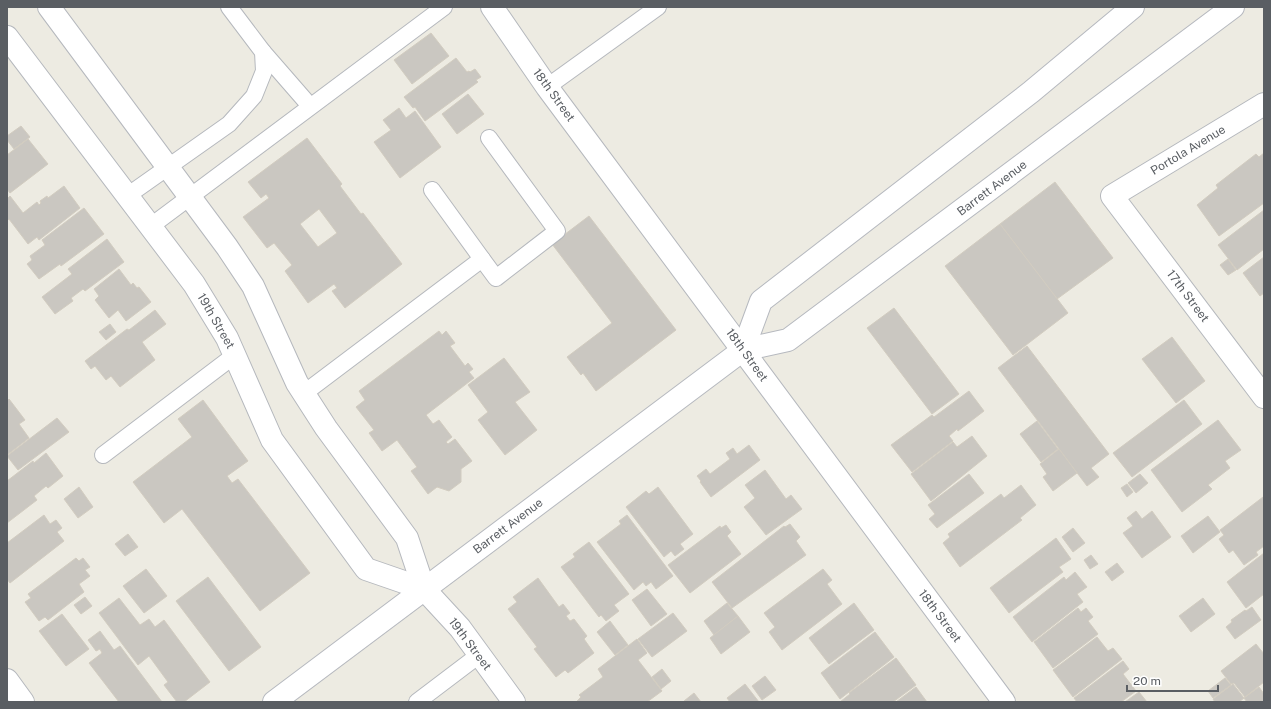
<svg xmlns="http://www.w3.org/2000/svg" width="1271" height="709" viewBox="0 0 1271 709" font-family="'Public Sans',sans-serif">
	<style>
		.building { fill: #cac7c1; stroke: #d2ccc0; fill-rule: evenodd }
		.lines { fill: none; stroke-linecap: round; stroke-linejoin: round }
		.service-casing { stroke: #b5b8bd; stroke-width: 18 }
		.minor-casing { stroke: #b5b8bd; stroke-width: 24 }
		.secondary-casing { stroke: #b6b9bf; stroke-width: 24 }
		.service { stroke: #fff; stroke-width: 16 }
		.minor { stroke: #fff; stroke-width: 22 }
		.secondary { stroke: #fff; stroke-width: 22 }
		.labels { text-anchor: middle; stroke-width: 3; stroke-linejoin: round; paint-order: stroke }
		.street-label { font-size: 12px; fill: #5a5e63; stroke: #fff }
	</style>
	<rect width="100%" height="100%" fill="#edebe2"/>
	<g class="building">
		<polygon points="431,33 449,56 412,84 394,60"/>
		<polygon points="456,58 467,72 469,71 470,72 475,69 481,77 476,80 478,82 425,121 415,107 413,108 404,97"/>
		<polygon points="468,94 484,114 457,134 442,114"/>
		<polygon points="399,108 406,118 415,111 441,147 400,178 374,142 391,130 383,120"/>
		<polygon points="21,126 30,137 14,149 7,140 7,136"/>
		<path d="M307 138 342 184 340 186 361 214 363 213 402 264 345 308 332 291 337 288 334 284 308 303 285 271 292 265 274 243 267 248 243 217 269 198 266 194 261 198 248 182ZM319 209 337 233 318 247 300 224Z"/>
		<polygon points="28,139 48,164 10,193 7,189 7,155"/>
		<polygon points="1264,153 1264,203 1219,236 1197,205 1218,188 1216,185 1256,154 1259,157"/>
		<polygon points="1055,182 1113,258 1057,299 1000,224"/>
		<polygon points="64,186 80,208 39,240 37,237 28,244 9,219 7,221 7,199 10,196 23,213 37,202 39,205 41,203 40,201 47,196 48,198"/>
		<polygon points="84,208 104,234 61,266 60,264 39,279 27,264 32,260 30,256 45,245 42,240"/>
		<polygon points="1264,210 1264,249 1237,270 1218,245"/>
		<polygon points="589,216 676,330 596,391 583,373 581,375 567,357 612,323 552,244"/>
		<polygon points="1000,224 1068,313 1013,355 945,266"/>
		<polygon points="107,239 124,262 85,291 83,289 71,298 73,301 55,314 42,297 72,274 68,269"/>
		<polygon points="1264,257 1264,293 1260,296 1243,273"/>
		<polygon points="1228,259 1236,270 1228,275 1220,265"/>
		<polygon points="119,269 131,285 133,283 137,288 139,287 151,302 126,321 118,310 109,318 95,300 99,296 94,289"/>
		<polygon points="894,308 959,394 932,414 867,328"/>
		<polygon points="155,310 166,324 142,342 155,360 120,387 111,376 106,380 95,366 91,369 85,361 127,329 129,330"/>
		<polygon points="110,324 116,332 106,340 99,332"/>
		<polygon points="439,331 442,335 446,331 455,343 450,346 465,366 468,363 473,369 469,372 474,378 426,415 433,424 439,420 452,437 446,442 448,444 455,439 472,461 461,469 461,482 449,491 437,487 428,494 411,471 417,467 397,440 382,451 369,433 374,430 356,407 365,400 359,391"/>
		<polygon points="1172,337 1205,381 1176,403 1142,359"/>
		<polygon points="1027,346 1109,454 1091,468 1099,477 1087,486 998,368"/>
		<polygon points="504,358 530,392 515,402 537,430 505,455 478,420 488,412 468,385"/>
		<polygon points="969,391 984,411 958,431 957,429 949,436 953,441 912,472 891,445 932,415 934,417"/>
		<polygon points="9,399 25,420 19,424 29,438 7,455 7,401"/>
		<polygon points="203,400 248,461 227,476 232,483 238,479 310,573 260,611 182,509 164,523 133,482 192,437 178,419"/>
		<polygon points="1184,400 1202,424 1132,477 1113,453"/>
		<polygon points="57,418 69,432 18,470 7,456"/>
		<polygon points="1218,420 1241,450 1225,461 1230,468 1208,485 1212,489 1182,512 1151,470"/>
		<polygon points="1037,421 1058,449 1041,462 1020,434"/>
		<polygon points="972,436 987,456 931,501 911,474 953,442 957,447"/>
		<polygon points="749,445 760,460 711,497 700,482 701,481 697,476 706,469 710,474 730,459 726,453 733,448 737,454"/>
		<polygon points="1059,449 1077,473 1053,491 1043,477 1047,474 1040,464"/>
		<polygon points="46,453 63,476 48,488 46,486 34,496 37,500 7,523 7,481 33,461 34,463"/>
		<polygon points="765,470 786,499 791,495 802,509 766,535 744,507 755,498 745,485"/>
		<polygon points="969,474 984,493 937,528 929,519 935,514 928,505"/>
		<polygon points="1140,474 1148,483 1136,493 1128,483"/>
		<polygon points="1127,484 1133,492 1127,497 1121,488"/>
		<polygon points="1021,485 1036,505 1020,518 1022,520 960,567 943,543 950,537 948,534 1001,494 1004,498"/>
		<polygon points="79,487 93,507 78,518 64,499"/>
		<polygon points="658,487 693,534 680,544 684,549 675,556 671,551 664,557 626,507 646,491 649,494"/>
		<polygon points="1263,497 1264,499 1264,546 1256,552 1258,555 1244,565 1233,550 1229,553 1219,539 1224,535 1220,530"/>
		<polygon points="1136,511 1142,519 1152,511 1171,537 1142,558 1123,533 1133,526 1127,518"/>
		<polygon points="44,515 50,524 56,520 62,528 57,532 64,541 10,583 7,579 7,543"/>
		<polygon points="627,515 673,576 656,589 651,582 646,586 643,582 634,590 597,542 621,524 619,521"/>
		<polygon points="1208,516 1220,532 1193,553 1181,536"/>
		<polygon points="790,524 800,537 796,541 806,555 732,608 712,582 784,526 785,527"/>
		<polygon points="726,525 731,532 727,536 741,554 690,593 668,565 720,526 721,528"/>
		<polygon points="1073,528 1085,543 1073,552 1062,537"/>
		<polygon points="128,534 138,547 125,556 115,544"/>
		<polygon points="1056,538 1071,559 1059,567 1063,572 1009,613 990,588"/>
		<polygon points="589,542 629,594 614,605 619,611 606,621 601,615 599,617 561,567 575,557 573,554"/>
		<polygon points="1264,553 1264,594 1246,608 1227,582"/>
		<polygon points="1091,555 1098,564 1090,569 1084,560"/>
		<polygon points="76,558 79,561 83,558 90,567 85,570 90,576 79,584 84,592 48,620 45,617 39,621 25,602 31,598 28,594"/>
		<polygon points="1117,563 1124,572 1112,581 1105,572"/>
		<polygon points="146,569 167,596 144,613 123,586"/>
		<polygon points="823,569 832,580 827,584 842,604 782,650 769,632 775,627 764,613"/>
		<polygon points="1075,572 1087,587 1077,594 1083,602 1032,642 1013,617 1064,577 1066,580"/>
		<polygon points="208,577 261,647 229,671 176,601"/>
		<polygon points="538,578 559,607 563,604 570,613 566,616 570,621 574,619 587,636 584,639 594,653 568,673 565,670 556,677 534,649 537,647 508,609 517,602 513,597"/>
		<polygon points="647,589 667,614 651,626 632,600"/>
		<polygon points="85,597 92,606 81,614 74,605"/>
		<polygon points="119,598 140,625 149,619 155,627 164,620 210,682 184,702 177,702 164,685 168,682 149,656 138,665 99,613"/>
		<polygon points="1203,598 1215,614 1191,632 1179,616"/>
		<polygon points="727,603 738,616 714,635 704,621"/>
		<polygon points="854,603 874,630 829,664 809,638"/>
		<polygon points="1252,607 1261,620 1235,639 1226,627 1232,622 1231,620 1245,610 1246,611"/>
		<polygon points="1078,608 1081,612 1086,608 1093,617 1088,621 1098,634 1053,668 1034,642"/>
		<polygon points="673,613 687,631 652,657 638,639"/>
		<polygon points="62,614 89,649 66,666 39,631"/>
		<polygon points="738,616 750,632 721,654 710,638"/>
		<polygon points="610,621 628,645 615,655 597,632"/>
		<polygon points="100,631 114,650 120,646 162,702 119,702 89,663 102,653 100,649 96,651 88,640"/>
		<polygon points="875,632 894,657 840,699 821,673"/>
		<polygon points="1097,637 1108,651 1113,648 1122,659 1073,697 1053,670"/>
		<polygon points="637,639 647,653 638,660 662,691 647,702 576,702 581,697 579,695 603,677 598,669"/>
		<polygon points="1256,644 1264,654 1264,682 1245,697 1234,683 1231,684 1221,671"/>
		<polygon points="896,658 916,685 893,702 840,702 850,694 849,693"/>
		<polygon points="1123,661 1129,669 1123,674 1136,691 1121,702 1077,702 1074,698"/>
		<polygon points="662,669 671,681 661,689 652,677"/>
		<polygon points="765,676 776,690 762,700 752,686"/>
		<polygon points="1225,678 1231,685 1213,698 1208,691"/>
		<polygon points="745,684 759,702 730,702 727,698"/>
		<polygon points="1233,684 1244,698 1239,702 1215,702 1213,699"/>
		<polygon points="916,687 927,702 896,702"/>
		<polygon points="1259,687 1264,694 1264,702 1247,702 1244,698"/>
		<polygon points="1139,692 1147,702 1125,702"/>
		<polygon points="694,693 701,702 684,702 684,701"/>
	</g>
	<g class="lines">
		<g class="service-casing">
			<g id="service">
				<polyline points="263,52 310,106"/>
				<polyline points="547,87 658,7"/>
				<polyline points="127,196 229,124 254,96 264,71 263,52 229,7"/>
				<polyline points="151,226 444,7"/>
				<polyline points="482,259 496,278 557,231 489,138"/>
				<polyline points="303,394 482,259 432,190"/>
				<polyline points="103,455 235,355"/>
				<polyline points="417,702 479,655"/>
			</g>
		</g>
		<g class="minor-casing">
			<g id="minor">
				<polyline points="49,7 227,247 253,286 297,383 326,428 407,538 424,589 460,628 514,702"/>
				<polyline points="492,7 547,87 1004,702"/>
				<polyline points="7,37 194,284 227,338 272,440 366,569 424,589"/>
				<polyline points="1264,104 1112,196 1264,397"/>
				<polyline points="7,680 23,702"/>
			</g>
		</g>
		<g class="secondary-casing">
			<g id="secondary">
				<polyline points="743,350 761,301 1031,92 1133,7"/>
				<polyline points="274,702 743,350 788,340 1233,7"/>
			</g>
		</g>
		<use href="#service" class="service"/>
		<use href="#minor" class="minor"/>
		<use href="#secondary" class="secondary"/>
	</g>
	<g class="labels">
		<g class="street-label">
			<text transform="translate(554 95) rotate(54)" y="4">18th Street</text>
			<text transform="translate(1188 150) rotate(-31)" y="4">Portola Avenue</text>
			<text transform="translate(992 188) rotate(-37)" y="4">Barrett Avenue</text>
			<text transform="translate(1188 296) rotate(53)" y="4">17th Street</text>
			<text transform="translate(216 321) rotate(60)" y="4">19th Street</text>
			<text transform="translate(747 355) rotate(54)" y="4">18th Street</text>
			<text transform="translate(508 526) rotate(-37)" y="4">Barrett Avenue</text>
			<text transform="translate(940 616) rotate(53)" y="4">18th Street</text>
			<text transform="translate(470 644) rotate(53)" y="4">19th Street</text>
		</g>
	</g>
	<rect width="1271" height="709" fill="none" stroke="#5a5e63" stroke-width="16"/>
	<path d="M1127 685v6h91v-6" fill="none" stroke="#5a5e63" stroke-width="2"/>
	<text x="1133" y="685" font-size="12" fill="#5a5e63" stroke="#ffffff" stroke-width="3" paint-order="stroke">20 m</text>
</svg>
